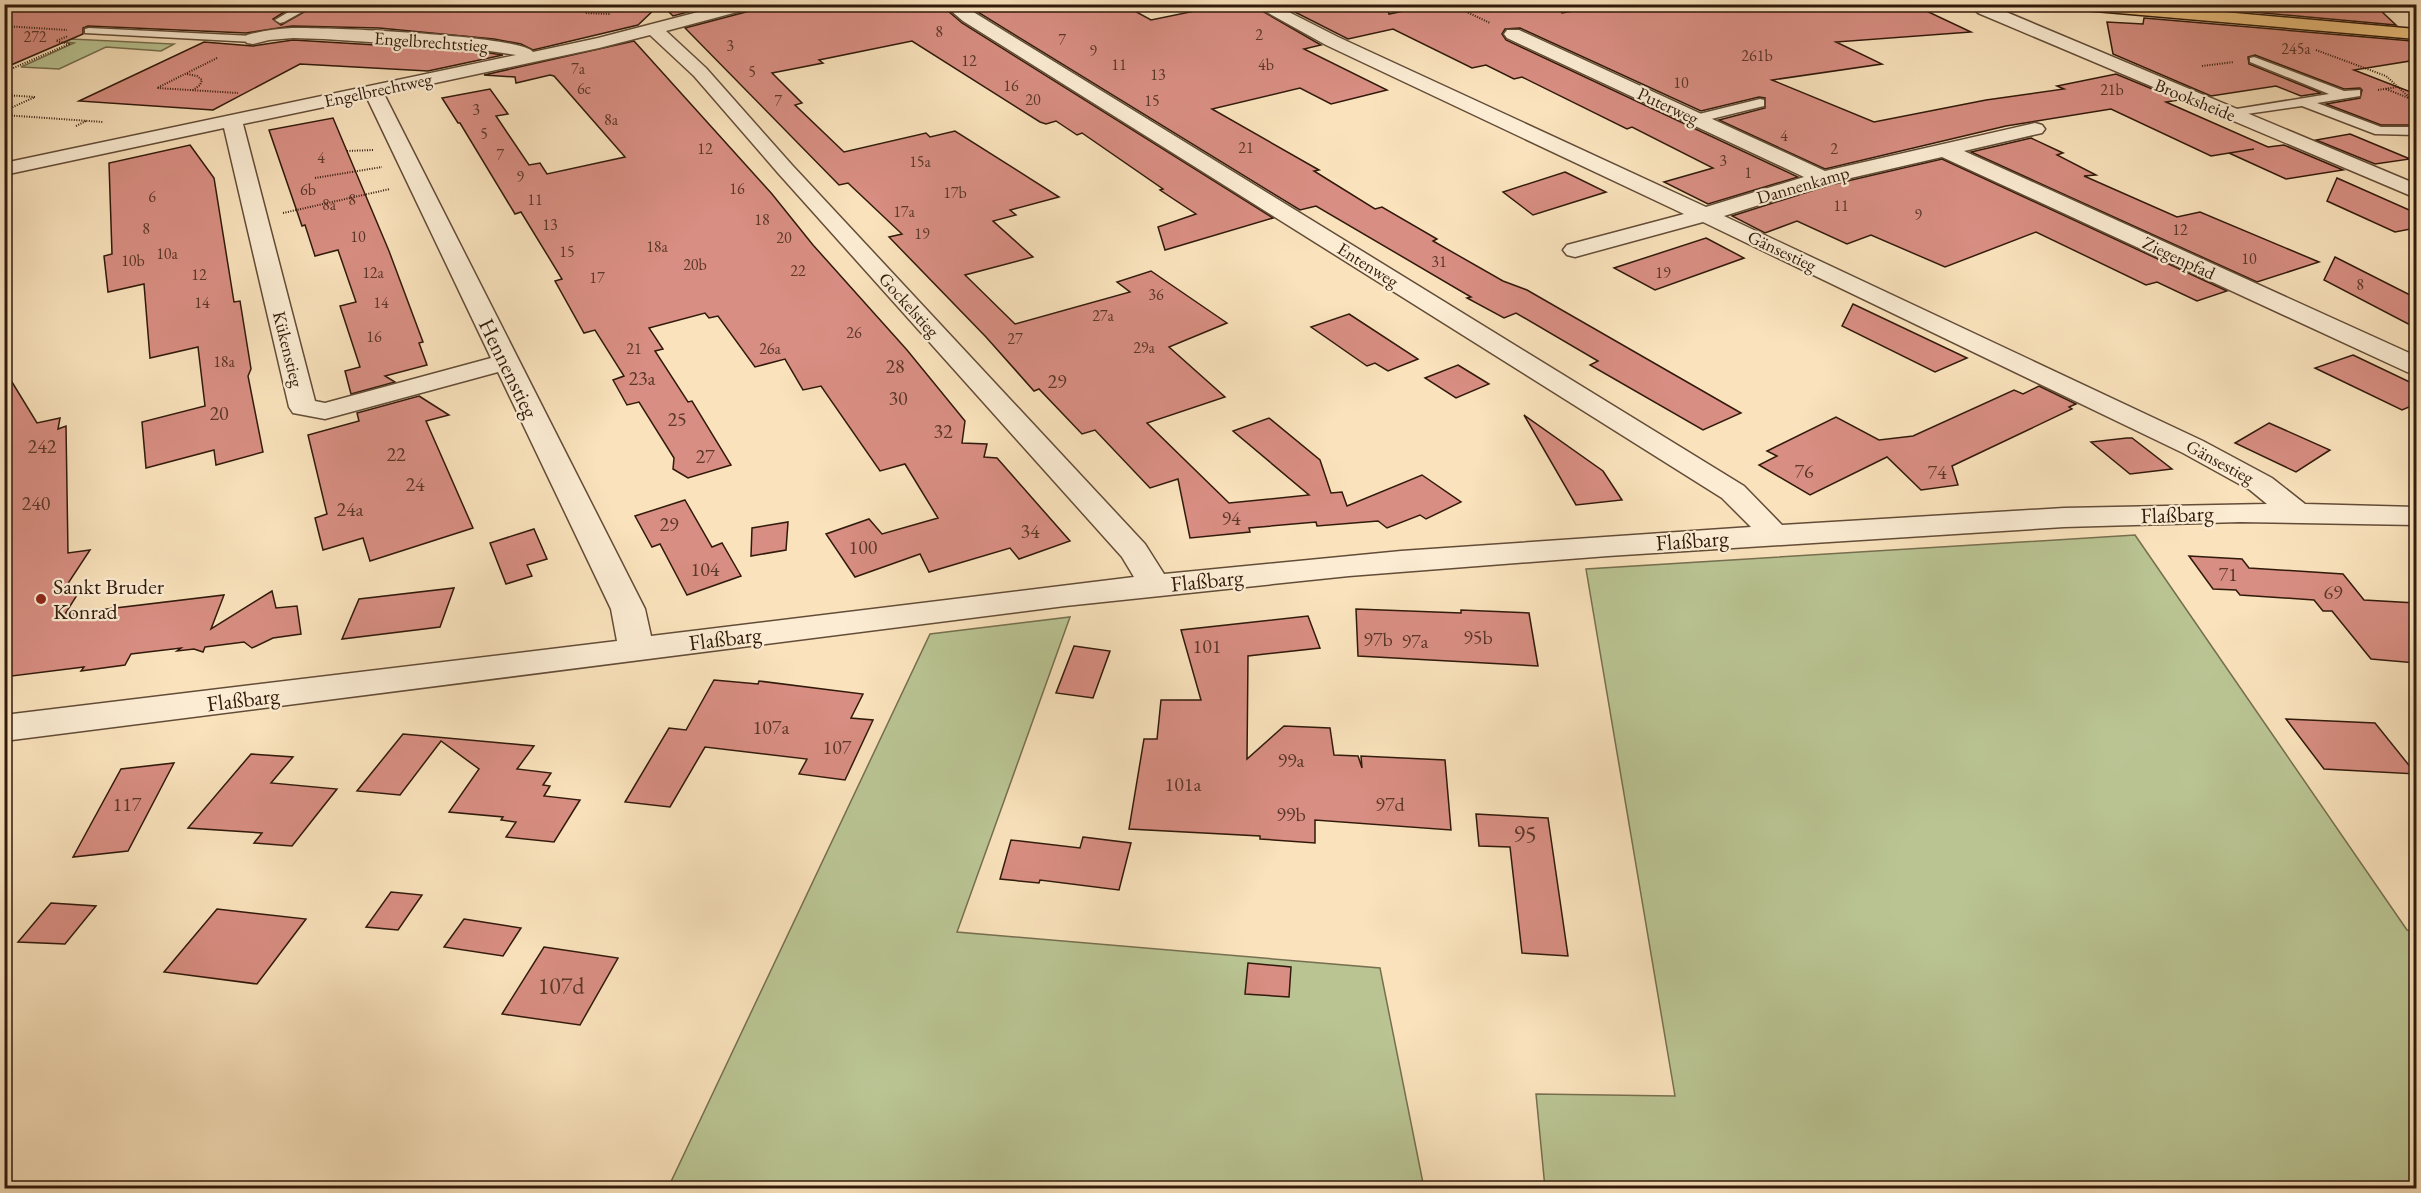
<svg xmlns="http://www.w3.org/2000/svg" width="2421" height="1193" viewBox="0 0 2421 1193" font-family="'EB Garamond',serif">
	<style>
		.green { fill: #bac493; stroke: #766f4f; stroke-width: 1.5 }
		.building { fill: #d88e82; stroke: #311a0b; stroke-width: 1.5 }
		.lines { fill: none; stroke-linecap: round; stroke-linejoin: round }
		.lane-casing { stroke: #634c37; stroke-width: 3 }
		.street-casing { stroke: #634c37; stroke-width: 3 }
		.primary-casing { stroke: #311a0b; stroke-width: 3 }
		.path { stroke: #311a0b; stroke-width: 2; stroke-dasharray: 1 1.5; stroke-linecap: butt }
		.lane { fill: #fbecd3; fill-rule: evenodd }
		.street { fill: #fbecd3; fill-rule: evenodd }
		.primary { fill: #ecc17e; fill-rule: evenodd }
		.poi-dot { fill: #8f2418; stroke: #fbecd3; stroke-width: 2 }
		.labels { text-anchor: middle; stroke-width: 4.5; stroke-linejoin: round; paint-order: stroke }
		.far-number-label { font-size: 16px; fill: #5b3729 }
		.far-street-label { font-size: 18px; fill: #311a0b; stroke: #fbecd3 }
		.number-label { font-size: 20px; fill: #5b3729 }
		.street-label { font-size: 22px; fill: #311a0b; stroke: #fbecd3 }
		.poi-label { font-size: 22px; fill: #311a0b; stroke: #fbecd3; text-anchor: start }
		.near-number-label { font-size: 24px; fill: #5b3729 }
	</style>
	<rect width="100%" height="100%" fill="#f9e2bc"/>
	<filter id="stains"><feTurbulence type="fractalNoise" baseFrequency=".00333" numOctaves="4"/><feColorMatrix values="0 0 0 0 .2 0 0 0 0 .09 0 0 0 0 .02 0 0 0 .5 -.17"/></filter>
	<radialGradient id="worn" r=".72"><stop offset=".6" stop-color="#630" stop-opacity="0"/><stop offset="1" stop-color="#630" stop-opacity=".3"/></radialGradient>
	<g class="green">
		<polygon points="71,39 174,44 161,51 106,47 59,69 21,67 74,43 64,42"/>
		<polygon points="2135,535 2407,930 2416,931 2416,1188 1545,1188 1536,1094 1675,1096 1586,569"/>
		<polygon points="1070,617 957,932 1380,968 1424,1188 668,1188 930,634"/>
	</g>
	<g class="building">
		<polygon points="4,4 297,4 273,19 281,25 318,4 414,4 550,10 558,4 660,4 638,25 533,50 521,44 494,39 379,28 292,26 246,33 88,26 83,28 83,34 4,68"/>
		<polygon points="661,4 718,4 673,16"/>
		<polygon points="760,4 948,4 948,11 962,23 1273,218 1165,250 1158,227 1196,214 1160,190 1163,189 1082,133 1077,135 1056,121 1046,124 1040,122 912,41 819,60 823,63 772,73 802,103 795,105 844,152 926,133 930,137 955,131 1059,197 1010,210 1016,215 993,221 1033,257 965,275 1015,324 1130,292 1117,282 1151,271 1227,323 1169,347 1225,397 1147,423 1229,503 1309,495 1233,431 1269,418 1320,460 1331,493 1342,492 1347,506 1422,475 1461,502 1426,519 1420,515 1387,528 1378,521 1317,526 1316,522 1249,528 1250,532 1190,538 1178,479 1150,488 1095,430 1082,434 1039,389 1034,391 986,337 889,237 902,234 848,183 839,185 685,28 757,9"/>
		<polygon points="969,4 1122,4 1151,20 1229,4 1250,4 1321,45 1304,49 1387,90 1331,104 1300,88 1212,109 1319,170 1314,171 1375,209 1382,207 1437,239 1433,241 1503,281 1527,290 1741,413 1703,430 1590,365 1598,361 1516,313 1504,318 1467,298 1471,297 1316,206 1300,210 976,11"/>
		<polygon points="1279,4 1387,4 1389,14 1437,4 1559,4 1562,13 1615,4 1748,4 1758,9 1844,6 1848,9 1876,5 1889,10 1918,7 1971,32 1836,42 1882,64 1772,80 1874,122 1986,100 2064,89 2057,86 2116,74 2179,100 2166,102 2268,147 2284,145 2343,170 2286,179 2229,153 2254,149 2211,156 2111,109 2006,126 1825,169 1719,120 1765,108 1765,98 1759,97 1701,111 1520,28 1505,29 1502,34 1506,40 1798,177 1708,204 1664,182 1713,168 1632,127 1627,129 1522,77 1514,79 1486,65 1472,68 1393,29 1348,39"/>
		<polygon points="2165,4 2322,4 2380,10 2396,25"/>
		<polygon points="2144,18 2412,41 2416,45 2416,60 2354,70 2416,94 2416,125 2381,125 2326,104 2360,98 2362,90 2360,88 2344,89 2255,55 2248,57 2249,64 2321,93 2301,96 2276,86 2211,96 2113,54 2107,22 2143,24"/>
		<polygon points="293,40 476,51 503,55 428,71 300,64 213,110 79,101 204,42 253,46"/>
		<polygon points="634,41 772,194 813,245 907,350 965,421 962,443 987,444 984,457 997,458 1070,541 1019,559 1010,548 929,572 920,554 855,577 826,534 869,519 882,534 938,518 905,464 880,471 821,386 803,390 785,359 755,367 718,316 709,318 705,313 649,328 663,349 655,351 688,402 692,401 731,465 688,478 673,469 674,458 639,402 627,405 613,380 624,376 595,330 584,333 555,281 562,279 521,212 515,214 460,123 458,123 442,98 490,89 508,114 496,116 529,165 540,163 547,174 625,157 554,76 550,75 516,83 515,77 484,75"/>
		<polygon points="333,118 389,251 423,342 419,343 427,365 385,376 395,382 351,394 345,371 360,367 340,306 356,302 338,250 315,256 305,225 302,226 269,130"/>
		<polygon points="2350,134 2410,159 2375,164 2316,140"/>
		<polygon points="2031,138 2063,153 2057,155 2096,175 2084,176 2177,217 2200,212 2319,262 2257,282 1971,152"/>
		<polygon points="190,145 214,178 234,302 240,301 251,369 248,376 263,452 216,465 214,450 146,468 142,422 205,406 198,347 150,358 144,284 108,292 104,256 112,254 109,163"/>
		<polygon points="1942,159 2227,291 2197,301 2157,282 2146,285 2036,232 1945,267 1871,235 1847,244 1797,221 1765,233 1732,216 1830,185"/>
		<polygon points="1565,172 1606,192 1533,215 1503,192"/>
		<polygon points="2337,178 2416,213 2416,228 2395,232 2327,201"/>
		<polygon points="1706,238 1744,258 1655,290 1614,268"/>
		<polygon points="2335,257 2416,298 2416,328 2324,280"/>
		<polygon points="1853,304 1967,358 1935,372 1842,326"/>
		<polygon points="1349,314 1418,359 1388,371 1375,363 1367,366 1311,327"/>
		<polygon points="2353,355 2416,385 2416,404 2402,410 2315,368"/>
		<polygon points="1458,365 1489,384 1456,398 1425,378"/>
		<polygon points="4,369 37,423 60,418 58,429 66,426 68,553 90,550 61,594 79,592 65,614 224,595 211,629 272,591 276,608 297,606 301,634 273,638 252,648 244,642 205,647 203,652 194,649 177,651 181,648 131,654 125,665 81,671 84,667 4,677"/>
		<polygon points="2039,386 2076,404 2069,407 2072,409 1952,466 1958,485 1921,490 1887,457 1810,495 1759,465 1777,456 1767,451 1836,417 1879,440 1913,436 2014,390 2023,394"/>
		<polygon points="419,396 449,415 426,421 473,528 370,561 363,538 323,550 315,518 327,514 308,435 359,421 357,413"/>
		<polygon points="1524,415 1603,471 1622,500 1576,505"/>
		<polygon points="2269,423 2330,450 2296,472 2235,443"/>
		<polygon points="2127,438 2132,438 2172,469 2130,474 2091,442"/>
		<polygon points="685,500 712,547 722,543 741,576 687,595 660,544 652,547 635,516"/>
		<polygon points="788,522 786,550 751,556 752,528"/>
		<polygon points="534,529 547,559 527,565 532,576 506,584 490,543"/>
		<polygon points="2189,556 2242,559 2249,568 2343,574 2364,600 2416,603 2416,663 2371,659 2332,611 2323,611 2314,600 2240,595 2236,590 2213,589"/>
		<polygon points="454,588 440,627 342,639 359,599"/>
		<polygon points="1356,609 1461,613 1461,610 1529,613 1538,666 1358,656"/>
		<polygon points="1308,616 1320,648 1248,656 1247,759 1284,726 1330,728 1334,755 1358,756 1362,768 1361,756 1445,760 1451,830 1315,820 1315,843 1260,839 1260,836 1129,829 1144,739 1157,739 1161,700 1201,700 1181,630"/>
		<polygon points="1074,646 1110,651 1093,698 1056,693"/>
		<polygon points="714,680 758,684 759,681 863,694 851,718 873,720 845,780 799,774 807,759 705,747 670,807 625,802 669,728 686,730"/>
		<polygon points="2286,719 2375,723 2416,774 2324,769"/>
		<polygon points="403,734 534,746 517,769 551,773 543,785 550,786 544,796 580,800 554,842 506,837 516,822 501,820 503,817 449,812 479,769 441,741 400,795 357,791"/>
		<polygon points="251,754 293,757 271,783 337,789 292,846 254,843 262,833 188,828"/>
		<polygon points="174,763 128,851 73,857 121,769"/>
		<polygon points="1476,814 1548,818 1568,956 1522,953 1510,847 1479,846"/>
		<polygon points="1083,837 1131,843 1119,890 1040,880 1039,883 1000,879 1011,840 1080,848"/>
		<polygon points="391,892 422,895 398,930 366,927"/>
		<polygon points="51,903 96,906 65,944 18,942"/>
		<polygon points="217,909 306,919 257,984 164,972"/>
		<polygon points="464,919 521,928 503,956 444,947"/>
		<polygon points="544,947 618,958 580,1025 502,1014"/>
		<polygon points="1248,963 1291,967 1289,997 1245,994"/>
	</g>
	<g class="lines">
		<g class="lane-casing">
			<g id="lane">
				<polygon points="302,4 316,4 284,22 280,23 275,20"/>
				<polygon points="89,28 253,36 258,39 253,42 85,33 85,29"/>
				<polygon points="2254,57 2344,91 2360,90 2360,96 2317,103 2381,127 2416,127 2416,135 2375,134 2302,106 2226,117 2226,111 2230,110 2329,94 2250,62 2250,58"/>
				<polygon points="1760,99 1764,100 1764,106 1695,123 1689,119 1691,116"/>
			</g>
		</g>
		<g class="street-casing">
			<g id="street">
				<path d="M729 4H758L756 7 666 31 706 68 792 165 1145 544 1164 574 1401 551 1751 527 1722 498 963 21 949 9 951 4H967L966 7 975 13 1744 486 1782 525 2064 508 2267 504 2250 490 2183 453 1703 222 1575 257 1567 255 1563 250 1567 245 1684 214 1326 45 1252 4H1273L1338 37 1706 207 1804 177 1507 38 1504 34 1507 30H1519L1825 171 2035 123 2042 125 2045 129 2042 133 1964 151 2416 356V374L2407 372 1942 157 1829 183 1724 216 2203 441 2272 478 2305 504 2416 507V525L2240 522 2064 527 1608 556 1349 576 1065 606 4 741V715L617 641 611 609 498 372 325 419 293 413 289 407 224 128 4 175V163L516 55 476 49 324 39 293 38 269 40 253 44 247 43 244 39 247 35C262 31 276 29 292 28 323 27 520 35 533 52L598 38ZM650 35 694 76 778 173 1122 557 1134 577 651 636 645 609 384 94 599 48ZM367 98 491 358 325 403 315 401 243 124Z"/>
				<polygon points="1968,4 1987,4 2416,184 2416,198 1978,13"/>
			</g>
		</g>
		<g class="primary-casing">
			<polygon id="primary" points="2064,4 2134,4 2416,29 2416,39 2072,9"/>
		</g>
		<g class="path">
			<polyline points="599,4 585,13 611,14"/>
			<polyline points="1450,4 1490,23"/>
			<polyline points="4,26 67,30"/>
			<polyline points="2316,50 2386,76 2410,98"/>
			<polyline points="217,58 157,88 238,93"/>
			<polyline points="2202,66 2234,62"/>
			<polyline points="4,72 69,44 56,41 68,36"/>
			<polyline points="187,74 197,76 202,80 200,85 193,90"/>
			<polyline points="2386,89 2416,101"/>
			<polyline points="2378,90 2397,87"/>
			<polyline points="4,95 35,97 4,111"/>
			<polyline points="4,115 103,122"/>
			<polyline points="76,126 86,121"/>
			<polyline points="347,151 373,150"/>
			<polyline points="315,178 382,167"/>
			<polyline points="283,213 390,189"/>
		</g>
		<use href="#lane" class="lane"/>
		<use href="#street" class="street"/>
		<use href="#primary" class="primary"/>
	</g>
	<circle class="poi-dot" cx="41" cy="599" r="6"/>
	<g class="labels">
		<g class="far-number-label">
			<text x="939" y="37">8</text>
			<text x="1259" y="40">2</text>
			<text x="35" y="42">272</text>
			<text x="1062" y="45">7</text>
			<text x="730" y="51">3</text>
			<text x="2296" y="54">245a</text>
			<text x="1093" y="56">9</text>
			<text x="1757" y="61">261b</text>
			<text x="969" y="66">12</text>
			<text x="1119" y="70">11</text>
			<text x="1266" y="70">4b</text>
			<text x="578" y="74">7a</text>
			<text x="752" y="77">5</text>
			<text x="1158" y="80">13</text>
			<text x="1681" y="88">10</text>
			<text x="1011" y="91">16</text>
			<text x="584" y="94">6c</text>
			<text x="2112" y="95">21b</text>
			<text x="1033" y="105">20</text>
			<text x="778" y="106">7</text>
			<text x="1152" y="106">15</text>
			<text x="476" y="115">3</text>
			<text x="611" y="125">8a</text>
			<text x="484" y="139">5</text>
			<text x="1784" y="141">4</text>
			<text x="1246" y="153">21</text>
			<text x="705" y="154">12</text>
			<text x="1834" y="154">2</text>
			<text x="500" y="160">7</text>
			<text x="321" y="163">4</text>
			<text x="1723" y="166">3</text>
			<text x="920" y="167">15a</text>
			<text x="1748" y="178">1</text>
			<text x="520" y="182">9</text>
			<text x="737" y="194">16</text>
			<text x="308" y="195">6b</text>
			<text x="955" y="198">17b</text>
			<text x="152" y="202">6</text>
			<text x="352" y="205">8</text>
			<text x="535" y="205">11</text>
			<text x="329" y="210">8a</text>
			<text x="1841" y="211">11</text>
			<text x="904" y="217">17a</text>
			<text x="1918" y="220">9</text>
			<text x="762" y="225">18</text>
			<text x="550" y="230">13</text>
			<text x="146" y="234">8</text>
			<text x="2180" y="235">12</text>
			<text x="922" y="239">19</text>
			<text x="358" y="242">10</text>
			<text x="784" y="243">20</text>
			<text x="657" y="252">18a</text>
			<text x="567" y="257">15</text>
			<text x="167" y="259">10a</text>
			<text x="2249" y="264">10</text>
			<text x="133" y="266">10b</text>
			<text x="1439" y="267">31</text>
			<text x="695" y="270">20b</text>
			<text x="798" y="276">22</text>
			<text x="373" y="278">12a</text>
			<text x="1663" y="278">19</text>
			<text x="199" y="280">12</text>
			<text x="597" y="283">17</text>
			<text x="2360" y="290">8</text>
			<text x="1156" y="300">36</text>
			<text x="202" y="308">14</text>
			<text x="381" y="308">14</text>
			<text x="1103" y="321">27a</text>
			<text x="854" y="338">26</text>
			<text x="374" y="342">16</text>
			<text x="1015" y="344">27</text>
			<text x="1144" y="353">29a</text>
			<text x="634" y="354">21</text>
			<text x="770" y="354">26a</text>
			<text x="224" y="367">18a</text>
		</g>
		<g class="far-street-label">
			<text transform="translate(431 42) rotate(4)" y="6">Engelbrechtstieg</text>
			<text transform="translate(378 90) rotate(-12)" y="6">Engelbrechtweg</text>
			<text transform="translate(2195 100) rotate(22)" y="6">Brooksheide</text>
			<text transform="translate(1668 106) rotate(25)" y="6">Puterweg</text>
			<text transform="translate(1803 185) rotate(-16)" y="6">Dannenkamp</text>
			<text transform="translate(1782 251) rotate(25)" y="6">Gänsestieg</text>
			<text transform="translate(2179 258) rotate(25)" y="6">Ziegenpfad</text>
			<text transform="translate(1368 265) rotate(32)" y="6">Entenweg</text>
			<text transform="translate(909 305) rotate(48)" y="6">Gockelstieg</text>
			<text transform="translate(288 349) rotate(76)" y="6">Kükenstieg</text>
			<text transform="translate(2220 462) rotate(28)" y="6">Gänsestieg</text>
		</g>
		<g class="number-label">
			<text x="895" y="373">28</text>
			<text x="642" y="385">23a</text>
			<text x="1057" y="388">29</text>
			<text x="898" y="405">30</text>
			<text x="219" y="420">20</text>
			<text x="677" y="426">25</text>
			<text x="943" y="438">32</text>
			<text x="42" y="453">242</text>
			<text x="396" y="461">22</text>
			<text x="705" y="463">27</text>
			<text x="1804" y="478">76</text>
			<text x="1937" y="479">74</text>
			<text x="415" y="491">24</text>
			<text x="36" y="510">240</text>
			<text x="350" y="516">24a</text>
			<text x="1231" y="525">94</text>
			<text x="669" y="531">29</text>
			<text x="1030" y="538">34</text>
			<text x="863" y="554">100</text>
			<text x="705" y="576">104</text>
			<text x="2228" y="581">71</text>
			<text x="2333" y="599">69</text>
			<text x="1478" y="644">95b</text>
			<text x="1378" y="646">97b</text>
			<text x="1415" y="648">97a</text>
			<text x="1207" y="653">101</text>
			<text x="771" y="734">107a</text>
			<text x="837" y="754">107</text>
			<text x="1291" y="767">99a</text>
			<text x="1183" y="791">101a</text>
			<text x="127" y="811">117</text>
			<text x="1390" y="811">97d</text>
			<text x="1291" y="821">99b</text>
		</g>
		<g class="street-label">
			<text transform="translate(509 368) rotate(64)" y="8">Hennenstieg</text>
			<text transform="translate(2177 514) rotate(-2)" y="8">Flaßbarg</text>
			<text transform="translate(1692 540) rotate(-4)" y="8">Flaßbarg</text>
			<text transform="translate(1207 580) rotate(-6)" y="8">Flaßbarg</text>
			<text transform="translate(725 638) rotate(-7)" y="8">Flaßbarg</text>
			<text transform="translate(243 699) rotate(-7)" y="8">Flaßbarg</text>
		</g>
		<g class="poi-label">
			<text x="53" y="594">Sankt Bruder<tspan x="53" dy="25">Konrad</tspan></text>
		</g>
		<g class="near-number-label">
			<text x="1525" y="842">95</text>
			<text x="561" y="994">107d</text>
		</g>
	</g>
	<rect width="2421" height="1193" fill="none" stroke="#f9e2bc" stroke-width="24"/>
	<rect x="6" y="6" width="2409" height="1181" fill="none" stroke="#311a0b" stroke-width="3"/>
	<rect x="12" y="12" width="2397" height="1169" fill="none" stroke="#311a0b" stroke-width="1.5"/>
	<rect width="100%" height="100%" filter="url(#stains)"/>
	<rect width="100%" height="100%" fill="url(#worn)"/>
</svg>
